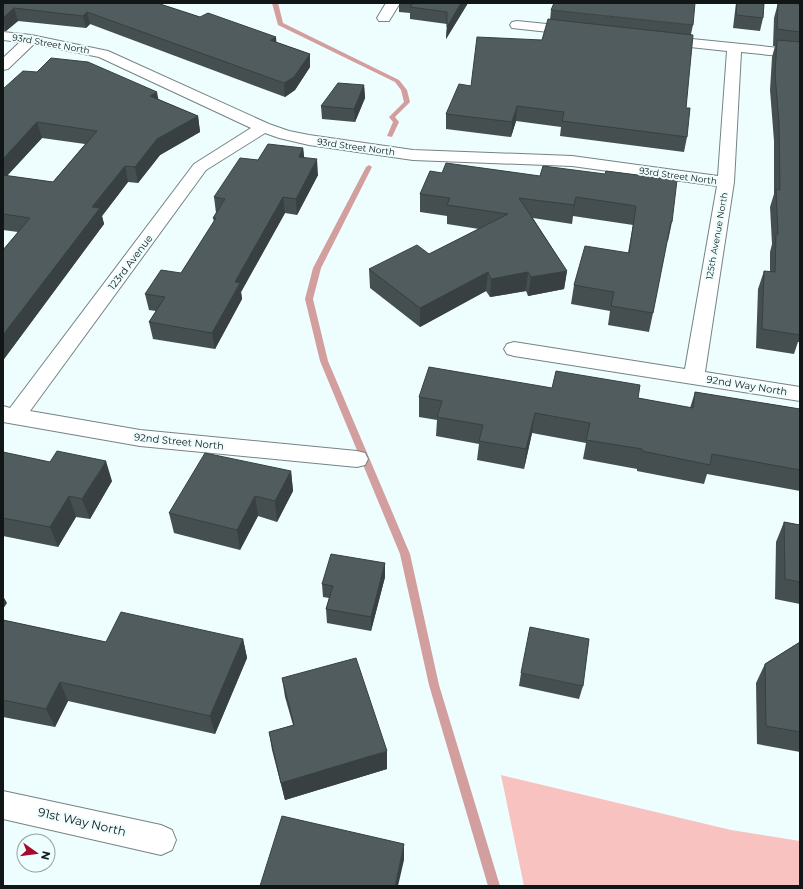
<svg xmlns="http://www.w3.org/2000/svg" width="803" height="889" viewBox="0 0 803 889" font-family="Montserrat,sans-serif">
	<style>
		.green { fill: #f8c2c1 }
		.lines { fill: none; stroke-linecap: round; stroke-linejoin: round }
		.stream { fill: #d39f9e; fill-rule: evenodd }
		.street-casing { stroke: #758384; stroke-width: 2 }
		.street { fill: #fff; fill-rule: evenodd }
		.wall { fill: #454f50; fill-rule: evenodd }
		.shaded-wall { fill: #384041 }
		.building { fill: #505c5d; stroke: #384041 }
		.labels { text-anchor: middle; stroke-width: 4; stroke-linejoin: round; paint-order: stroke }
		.far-street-label { font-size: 9px; fill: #111717; stroke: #eefdfe }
		.street-label { font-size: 10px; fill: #111717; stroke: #eefdfe }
		.near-street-label { font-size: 12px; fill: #111717; stroke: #eefdfe }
	</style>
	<rect width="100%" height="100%" fill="#eefdfe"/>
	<polygon class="green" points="501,775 731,830 800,841 800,886 524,886"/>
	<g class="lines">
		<g class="stream">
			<polygon points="272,3 278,3 283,23 399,80 407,90 410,102 395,117 399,122 392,137 387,136 393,122 389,117 404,102 401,90 395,82 278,25"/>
			<polygon points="369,165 372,167 321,268 313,299 328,361 410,554 439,685 500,886 488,886 429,685 400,554 320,361 305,299 313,268 366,167"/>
		</g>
		<g class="street-casing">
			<g id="street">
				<polygon points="386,3 400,3 389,21 379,21 377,18"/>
				<polygon points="517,21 576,27 581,28 583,31 581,34 576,35 512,28 510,25 512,22"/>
				<polygon points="3,32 31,35 108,51 269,124 289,131 309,135 413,150 572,156 718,176 727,51 662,44 657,43 655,40 657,37 662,36 800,50 800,58 741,52 734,182 705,372 800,387 800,401 514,356 507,354 504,349 507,344 514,342 685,369 717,186 572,166 413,160 309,145 279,138 265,133 206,170 30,411 140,430 357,451 365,453 368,459 365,465 357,467 140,446 3,422 3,406 10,408 194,164 251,128 99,57 34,44 8,69 3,70 3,58 20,42 3,40"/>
				<polygon points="3,791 161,825 172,830 176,840 172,850 161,855 3,819"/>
			</g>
		</g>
		<use href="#street" class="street"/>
	</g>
	<g class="wall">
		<polygon points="3,3 157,3 276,42 310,54 310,67 295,90 285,97 90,24 86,28 18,21 6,31 3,31"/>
		<polygon points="399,3 473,3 468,3 446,39 447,24 410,19 410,13 399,12"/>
		<polygon points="736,3 764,3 763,18 760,31 733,28"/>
		<polygon points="778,3 800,4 800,342 798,342 794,354 756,348 758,289 764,271 770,272 770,252 772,244 770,207 774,194 774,141 770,90 772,57 775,46 773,46 774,18"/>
		<polygon points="551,10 693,25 691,34 686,108 687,137 684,152 560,136 561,127 516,121 511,137 446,129 446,114 471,86 542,40 550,20"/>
		<polygon points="364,85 365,98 355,122 322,119 321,106"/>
		<path d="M3 89 158 99 198 116 200 132 160 155 138 183 128 182 102 216 104 224 4 359H3V250L18 232 3 230ZM42 138 85 144 53 182 7 176Z"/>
		<polygon points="303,148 304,157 318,175 297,215 285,213 241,292 242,299 215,349 153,339 149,322 156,311 149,310 145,294 181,273 214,222 213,218 216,213 214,197 258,160"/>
		<polygon points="543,166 672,222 668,241 667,240 653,313 649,332 608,325 610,311 571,304 574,285 628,253 633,225 573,216 572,224 533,218 567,271 564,289 528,296 526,291 490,297 486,291 420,327 370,288 369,269 429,254 479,229 447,224 447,216 420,212 420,194 442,173 540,176"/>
		<polygon points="552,388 638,398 690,408 695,392 800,409 800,491 707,474 704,484 637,471 637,469 583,459 586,443 532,433 524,469 477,460 479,444 436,436 437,420 419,417 419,397"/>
		<polygon points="3,452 112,481 90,519 76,517 58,547 3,536"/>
		<polygon points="291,471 293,491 277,522 258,516 240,550 174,533 169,513"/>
		<polygon points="784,522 800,525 800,604 775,599 776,542"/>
		<polygon points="385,563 385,577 371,631 327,623 326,609 329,598 323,597 322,584"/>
		<polygon points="3,620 106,642 243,639 247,658 215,734 68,701 55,727 3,717"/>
		<polygon points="800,642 800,752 757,744 756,683 765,664"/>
		<polygon points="521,673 583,686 579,699 519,686"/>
		<polygon points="282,678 387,769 285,800 272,750 269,732 293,725 285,697"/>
	</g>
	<g class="shaded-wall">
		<polygon points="461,3 468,3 446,39 447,27"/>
		<polygon points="14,8 18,21 6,31 3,18"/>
		<polygon points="87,12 90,24 86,28 83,16"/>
		<polygon points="276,37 277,49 270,40"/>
		<polygon points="310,54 310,67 295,90 285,97 284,83"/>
		<polygon points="364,85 365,98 355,122 354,109"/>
		<polygon points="157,92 160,108 150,96"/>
		<polygon points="517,106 516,121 511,137 512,122"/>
		<polygon points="198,116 200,132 160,155 138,183 135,167 157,139"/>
		<polygon points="37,122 42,138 3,180 3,159"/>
		<polygon points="303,148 305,164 299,157"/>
		<polygon points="317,159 318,175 297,215 296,199"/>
		<polygon points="125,166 128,182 102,216 104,224 4,359 3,357 3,335 92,207"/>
		<polygon points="283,197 285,213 241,292 242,299 215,349 212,333 235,282"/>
		<polygon points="576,197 573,216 572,224 574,205"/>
		<polygon points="567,271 564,289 528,296 531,277"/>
		<polygon points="488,272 486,291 420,327 420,308"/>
		<polygon points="528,272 526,291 490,297 491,279"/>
		<polygon points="535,413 532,433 524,469 526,449"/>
		<polygon points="106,461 112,481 90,519 82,499"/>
		<polygon points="291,471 293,491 277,522 275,501"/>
		<polygon points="69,496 76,517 58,547 50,527"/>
		<polygon points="255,496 258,516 240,550 237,530"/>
		<polygon points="385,563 385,577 371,631 371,617"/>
		<polygon points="3,596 7,603 3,609"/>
		<polygon points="243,639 247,658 215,734 210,716"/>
		<polygon points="60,682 68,701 55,727 46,709"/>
		<polygon points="387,751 387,769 285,800 281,783"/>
		<polygon points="404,844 404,860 398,886 395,886"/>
	</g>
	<g class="building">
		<polygon points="3,3 157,3 200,17 208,13 276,37 270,40 310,54 294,77 284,83 87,12 83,16 14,8 3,18"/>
		<polygon points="413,3 461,3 447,27 447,12 410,7"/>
		<polygon points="554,3 695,3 693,25 551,10"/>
		<polygon points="737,3 764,3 763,18 736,15"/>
		<polygon points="778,3 790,3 800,4 800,32 777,29"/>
		<polygon points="548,19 693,35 686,108 690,108 687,137 562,121 564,112 517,106 512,122 446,114 459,84 471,86 477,37 542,40"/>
		<polygon points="777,40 800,42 800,335 762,329 764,271 775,272 776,234 778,234 776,189 780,190 779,123 775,74"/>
		<polygon points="51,58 88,62 157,92 150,96 198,116 157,139 135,167 125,166 92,207 100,208 3,335 3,250 30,218 3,214 3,175 53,182 97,131 37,122 3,159 3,89 23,71 37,72"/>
		<polygon points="338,83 364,85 354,109 321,106"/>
		<polygon points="268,144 303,148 299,157 317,159 296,199 283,197 235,282 240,283 212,333 149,322 165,297 145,294 161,270 181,273 216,218 213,218 225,199 214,197 240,158 258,160"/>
		<polygon points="446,163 540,176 543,166 605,174 606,171 677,180 672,222 671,222 653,313 611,306 614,292 574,285 585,246 629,253 636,206 576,197 574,205 519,198 567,271 531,277 528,272 491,279 488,272 420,308 369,269 417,245 429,254 508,214 447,205 450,198 420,194 430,171 442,173"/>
		<polygon points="429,367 552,388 556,371 640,385 638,398 693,408 695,392 800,409 800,470 712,454 710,465 642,451 642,449 586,440 590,423 535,413 526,449 479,441 483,425 437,417 442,401 419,397"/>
		<polygon points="57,451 106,461 82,499 69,496 50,527 3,518 3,452 50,462"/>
		<polygon points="205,453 291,471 275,501 255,496 237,530 169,513"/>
		<polygon points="784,522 800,525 800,582 785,579"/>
		<polygon points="331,554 385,563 371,617 326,609 333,586 322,584"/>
		<polygon points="121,612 243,639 210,716 60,682 46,709 3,700 3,620 106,642"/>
		<polygon points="530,627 589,639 583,686 521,673"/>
		<polygon points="800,642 800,732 766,726 765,664"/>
		<polygon points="356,658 387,751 281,783 269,732 294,725 282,678"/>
		<polygon points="282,816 404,844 395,886 260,886"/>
	</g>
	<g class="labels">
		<g class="far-street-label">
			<text transform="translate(51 44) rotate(10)" y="3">93rd Street North</text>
			<text transform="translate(356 147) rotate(8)" y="3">93rd Street North</text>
			<text transform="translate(678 176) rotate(8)" y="3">93rd Street North</text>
			<text transform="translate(717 236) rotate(-80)" y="3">125th Avenue North</text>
		</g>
		<g class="street-label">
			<text transform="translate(130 262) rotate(-53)" y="4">123rd Avenue</text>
			<text transform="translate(747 385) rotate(9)" y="4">92nd Way North</text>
			<text transform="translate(179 441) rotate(6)" y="4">92nd Street North</text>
		</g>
		<g class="near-street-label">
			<text transform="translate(82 822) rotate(13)" y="4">91st Way North</text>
		</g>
	</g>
	<rect width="803" height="889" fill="none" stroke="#111717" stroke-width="8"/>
	<g transform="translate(36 853) rotate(104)"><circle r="19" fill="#eefdfe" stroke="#96a1a2"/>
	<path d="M0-3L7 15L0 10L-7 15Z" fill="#a50a2b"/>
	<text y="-6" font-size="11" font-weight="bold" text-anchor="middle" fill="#111717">N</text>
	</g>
</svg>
